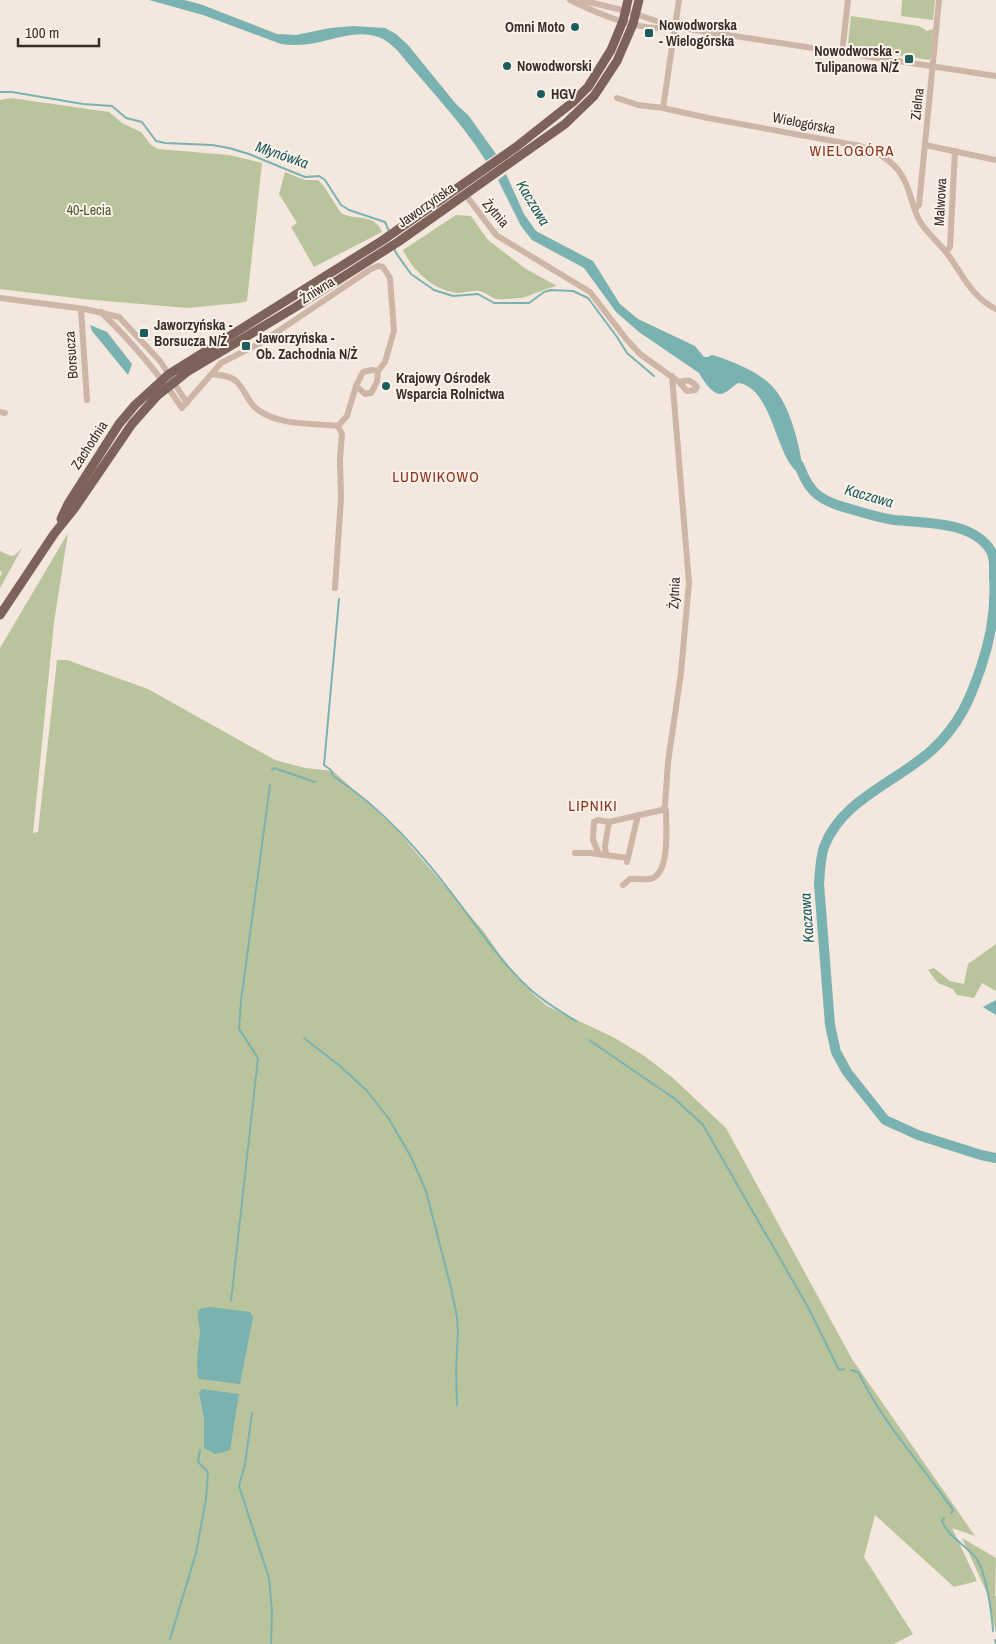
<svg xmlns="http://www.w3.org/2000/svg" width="996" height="1644" viewBox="0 0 996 1644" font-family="'Archivo Narrow',sans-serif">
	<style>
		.green { fill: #b9c49c }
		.water { fill: #7ab2b1 }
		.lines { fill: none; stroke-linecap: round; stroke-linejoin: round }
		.stream { stroke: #7ab2b1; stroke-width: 2 }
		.river { stroke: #7ab2b1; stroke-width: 10 }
		.minor { stroke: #cdb6a8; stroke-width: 6 }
		.major { stroke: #7c6259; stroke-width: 9 }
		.poi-dot { fill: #1c5d5d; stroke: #fbf2ea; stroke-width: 2 }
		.labels { text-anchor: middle; stroke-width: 4; stroke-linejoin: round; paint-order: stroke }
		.poi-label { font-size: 14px; font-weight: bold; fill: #392d29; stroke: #fbf2ea; text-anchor: start }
		.street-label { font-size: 14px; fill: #392d29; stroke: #fbf2ea }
		.park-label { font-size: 14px; fill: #4b592b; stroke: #fbf2ea }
		.neighbourhood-label { font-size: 15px; letter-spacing: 1px; fill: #8c301d; stroke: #fbf2ea }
		.water-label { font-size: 15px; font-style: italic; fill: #1c5d5d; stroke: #fbf2ea }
	</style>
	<rect width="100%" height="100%" fill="#f4e7dd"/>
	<g class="green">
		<polygon points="902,0 935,0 933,20 901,16"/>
		<polygon points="851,16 919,26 927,31 933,29 932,54 929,60 851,48 848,44"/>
		<polygon points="11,98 109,112 122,123 141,132 151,145 158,149 229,155 262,163 247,301 239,303 187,308 83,299 0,289 0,100"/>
		<path d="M285 172 305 180H318L323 185 341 213C354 221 376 213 382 232L314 267 291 227 297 223 279 194Z"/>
		<path d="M456 215 471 216 488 240 526 269 557 286C546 288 528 297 521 298 512 298 502 301 494 298 489 296 486 293 480 291 473 290 465 293 458 293 434 291 413 271 403 250Z"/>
		<polygon points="68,533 54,622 33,833 38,832 57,660 67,660 148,689 275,760 305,768 333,771 396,829 484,932 504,961 533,994 547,1006 613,1037 646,1057 674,1079 726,1128 852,1359 975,1536 952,1528 977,1581 954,1587 875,1515 864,1557 913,1634 894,1644 0,1644 0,648"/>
		<polygon points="22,548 0,588 0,577 2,572 0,571 0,551 11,556 15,555"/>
		<polygon points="996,944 996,991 982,983 974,998 957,995 953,989 938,983 928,970 934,968 950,981 964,984 968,964"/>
		<polygon points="962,1538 996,1558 995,1596 996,1596 996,1633 987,1593"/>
	</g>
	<g class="water">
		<path d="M149 0H184L200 4 277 34 296 35 330 28 353 26 385 28 396 34 408 45 456 104 469 116 496 154 486 161C461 121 427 87 397 50 391 45 386 39 378 37 360 30 338 38 320 42 308 45 293 46 281 44L203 15Z"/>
		<path d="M506 174 524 214 536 231 593 261 620 304 638 319 695 346 704 357H708L712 355C730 360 756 371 770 384 791 403 801 451 804 477 801 475 798 473 795 470 775 450 771 387 738 383 733 386 729 391 724 393 714 398 703 380 699 373L639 332 616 312 584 268 532 240 521 226 498 180Z"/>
		<polygon points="90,325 107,332 132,364 128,375 92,331"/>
		<polygon points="996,1000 996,1015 983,1007"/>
		<path d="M210 1307 250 1312 253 1317 240 1384 199 1379C195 1371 199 1341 200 1331 200 1325 197 1320 198 1314 198 1310 198 1311 202 1308Z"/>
		<polygon points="202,1389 239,1394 230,1450 215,1454 204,1448 204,1418 199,1393"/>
	</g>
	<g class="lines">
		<g class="stream">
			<polyline points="0,92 12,92 83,104 112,106 126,118 142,122 156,141 165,143 212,145 229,148 249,154 305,177 319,176 325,180 341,205 349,210 385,222 389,231"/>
			<polyline points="394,248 396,253 411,274 434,290 453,296 478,294 494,303 529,303 544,292 551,290 573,291 588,298 617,337 627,353 654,376"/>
			<polyline points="994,594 996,594"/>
			<path d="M339 599 324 765 331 770 333 776C384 809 423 855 459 903 482 933 503 965 532 991 546 1003 561 1012 576 1021"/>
			<polyline points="272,770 274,768 315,782"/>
			<polyline points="304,1038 340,1066 367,1091 389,1119 411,1157 426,1191 451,1288 457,1317 458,1334 456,1370 457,1405"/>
			<polyline points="589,1040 675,1099 703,1125 809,1309 839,1370 844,1369"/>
			<polyline points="231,1301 258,1058 239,1029 241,1001 270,785"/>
			<path d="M851 1370 858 1372C883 1423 921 1464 953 1510L951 1513"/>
			<polyline points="252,1413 245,1464 239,1486 269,1578 272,1611 271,1644"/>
			<path d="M944 1518 942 1521C948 1537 966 1545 976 1558 986 1571 992 1614 993 1631"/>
			<polyline points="170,1639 196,1553 206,1499 208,1472 198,1462 200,1450"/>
			<polyline points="995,1640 996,1644"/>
		</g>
		<path class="river" d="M799 465C802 473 805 481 811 488 820 501 840 506 854 510 867 514 881 518 894 520 925 523 973 521 991 551 995 558 994 570 994 577 996 607 991 638 981 667 970 700 959 725 932 750 897 782 842 799 824 847 820 859 820 872 819 884L830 1025 836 1052 847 1072 885 1120 918 1135 981 1155 996 1158"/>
		<g class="minor">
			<path d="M570 0C599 14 641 33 674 27"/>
			<polyline points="581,0 626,11 675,27 996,76"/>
			<polyline points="842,53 848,0"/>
			<path d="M617 98 638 105 663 108 708 118 860 146C880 153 898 163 906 184 911 195 913 208 919 220 926 232 937 241 946 252 962 273 971 297 996 309"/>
			<polyline points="663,108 679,0"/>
			<polyline points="925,145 996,160"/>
			<path d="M465 194 496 235 590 292 627 340 640 354 679 382 687 391 695 390 697 387C691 380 688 379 679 382"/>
			<polyline points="915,209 919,205 939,0"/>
			<polyline points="946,252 950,247 955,151"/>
			<polyline points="0,298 85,309 119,317 160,361 187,403"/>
			<polyline points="81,309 87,400"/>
			<path d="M101 312C128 338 161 376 182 408L221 363 262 342 371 269 378 266 383 267 390 278 394 331 385 362 378 371 372 370 363 372 356 386 365 394 371 393 377 382 378 371"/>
			<path d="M212 374C220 375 232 376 237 382 246 391 247 402 258 410 281 426 311 423 338 426"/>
			<polyline points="0,412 5,413"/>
			<polyline points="338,426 347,416 356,386"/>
			<polyline points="335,588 341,498 340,459 342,434 338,426"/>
			<polyline points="575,853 590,853 628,858"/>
			<polyline points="599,854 593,840 594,822 598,820 609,822"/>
			<polyline points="606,855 605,846 609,822 662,810 665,806 668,762 681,673 689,583 672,376"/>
			<polyline points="627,862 638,815"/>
			<path d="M623 885 630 879C637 878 647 881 653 878 670 870 666 826 666 810L664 808"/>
		</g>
		<g class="major">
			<polyline points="61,519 68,504 119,424 135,405 169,374 383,240 516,147 573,102 588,87 611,50 623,21 628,0"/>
			<polyline points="0,615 54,534 74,509 132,424 157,396 187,372 294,308 398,242 565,124 594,96 617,61 633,24 639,0"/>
		</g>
	</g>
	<g class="poi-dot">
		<circle cx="575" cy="27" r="5"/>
		<rect x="644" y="28" width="10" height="10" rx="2.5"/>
		<rect x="904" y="54" width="10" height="10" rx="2.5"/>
		<circle cx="507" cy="66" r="5"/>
		<circle cx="541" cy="94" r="5"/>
		<rect x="139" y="328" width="10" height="10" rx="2.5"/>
		<rect x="241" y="341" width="10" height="10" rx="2.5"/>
		<circle cx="386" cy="386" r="5"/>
	</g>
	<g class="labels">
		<g class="poi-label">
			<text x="659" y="30">Nowodworska<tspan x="659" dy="16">- Wielogórska</tspan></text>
			<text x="565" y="32" text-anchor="end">Omni Moto</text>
			<text x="899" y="56" text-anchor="end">Nowodworska -<tspan x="899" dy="16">Tulipanowa N/Ż</tspan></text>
			<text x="517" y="71">Nowodworski</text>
			<text x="551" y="99">HGV</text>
			<text x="154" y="330">Jaworzyńska -<tspan x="154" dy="16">Borsucza N/Ż</tspan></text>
			<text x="256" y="343">Jaworzyńska -<tspan x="256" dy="16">Ob. Zachodnia N/Ż</tspan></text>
			<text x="396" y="383">Krajowy Ośrodek<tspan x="396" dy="16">Wsparcia Rolnictwa</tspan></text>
		</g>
		<g class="street-label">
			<text transform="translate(917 104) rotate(-84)" y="5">Zielna</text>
			<text transform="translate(804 123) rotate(11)" y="5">Wielogórska</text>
			<text transform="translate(940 202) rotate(-87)" y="5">Malwowa</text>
			<text transform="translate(426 205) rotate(-35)" y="5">Jaworzyńska</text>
			<text transform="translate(496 213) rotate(49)" y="5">Żytnia</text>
			<text transform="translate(317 290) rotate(-32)" y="5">Żniwna</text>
			<text transform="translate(71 355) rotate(-94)" y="5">Borsucza</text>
			<text transform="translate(89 445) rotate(-57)" y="5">Zachodnia</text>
			<text transform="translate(674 593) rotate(-87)" y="5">Żytnia</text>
		</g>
		<g class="park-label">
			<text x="89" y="215">40-Lecia</text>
		</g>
		<g class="neighbourhood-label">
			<text x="852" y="156">WIELOGÓRA</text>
			<text x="436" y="482">LUDWIKOWO</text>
			<text x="593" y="811">LIPNIKI</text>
		</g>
		<g class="water-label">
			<text transform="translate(282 155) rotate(19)" y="5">Młynówka</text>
			<text transform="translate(533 203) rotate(59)" y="5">Kaczawa</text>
			<text transform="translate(869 496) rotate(16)" y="5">Kaczawa</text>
			<text transform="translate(807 918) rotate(-94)" y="5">Kaczawa</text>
		</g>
	</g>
	<path d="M18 38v8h81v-8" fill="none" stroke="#392d29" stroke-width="2.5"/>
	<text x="25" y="38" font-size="15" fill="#392d29" stroke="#fbf2ea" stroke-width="4" paint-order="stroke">100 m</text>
</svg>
